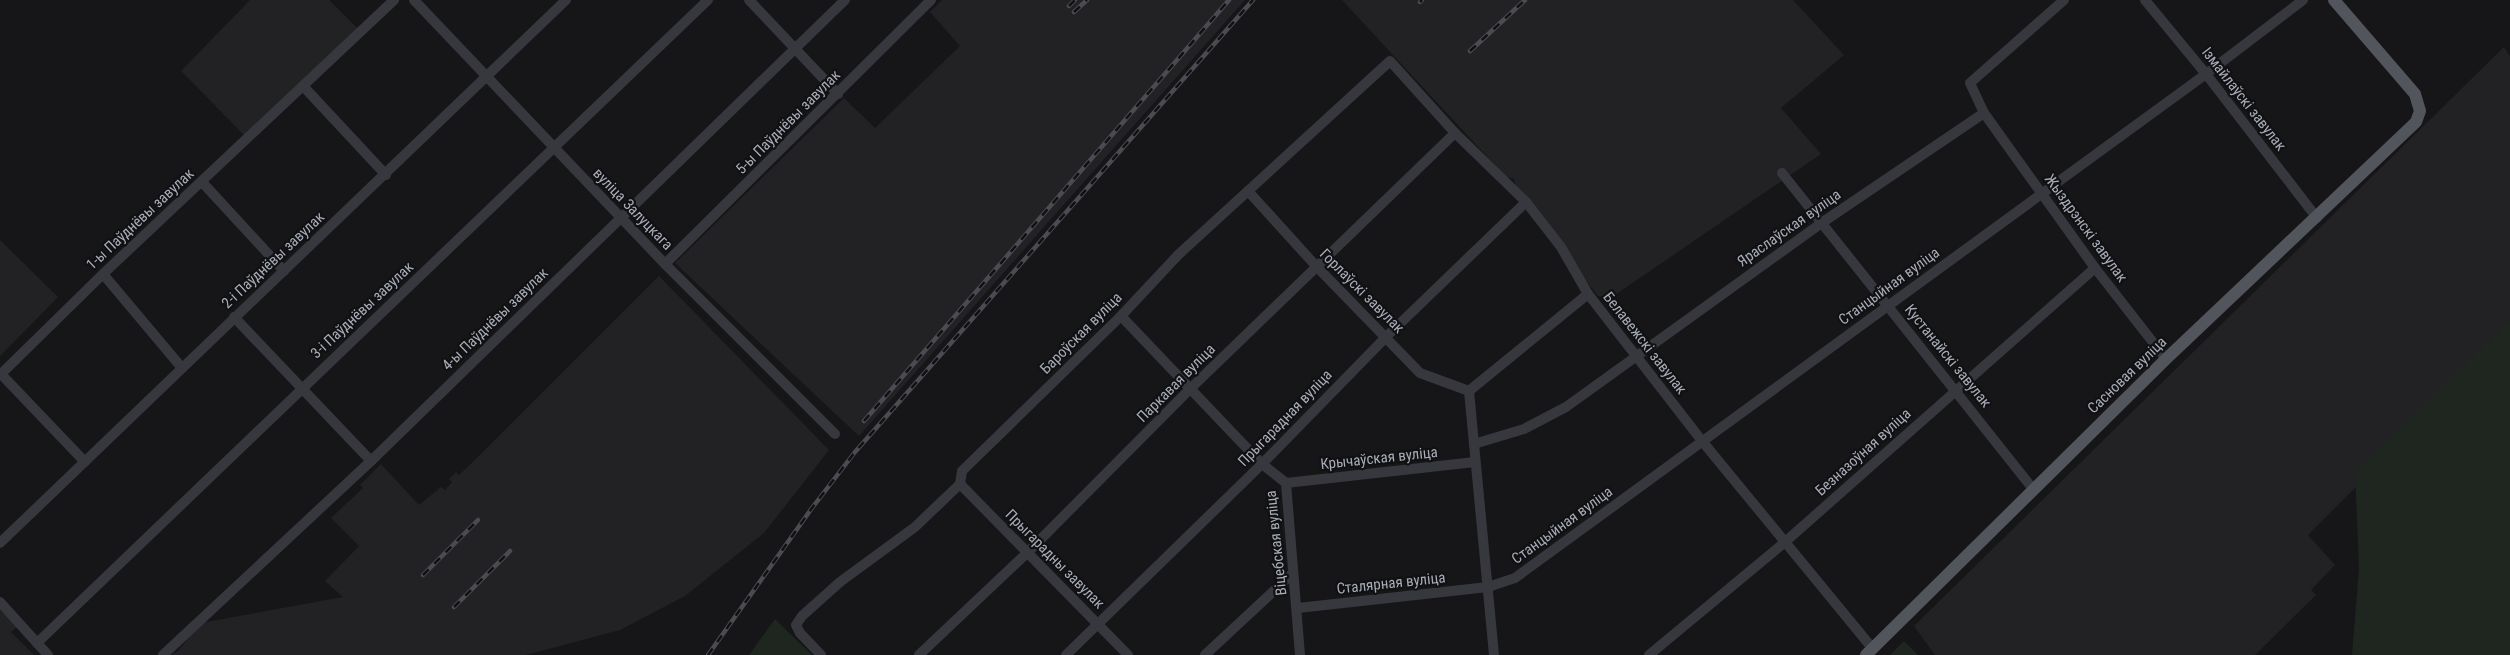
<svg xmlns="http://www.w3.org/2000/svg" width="2510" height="655" viewBox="0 0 2510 655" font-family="'Roboto Condensed',sans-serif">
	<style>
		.built { fill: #222225 }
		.green { fill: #1e261f }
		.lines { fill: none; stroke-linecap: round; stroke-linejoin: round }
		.minor { stroke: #37383d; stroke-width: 10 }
		.major { stroke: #53555c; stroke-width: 12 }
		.rail-casing { stroke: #4a4c52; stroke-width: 4.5 }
		.rail { stroke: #111113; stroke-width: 2.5; stroke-dasharray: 8; stroke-linecap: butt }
		.labels { text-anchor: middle; stroke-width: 4.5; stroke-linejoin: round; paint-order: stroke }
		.street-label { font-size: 15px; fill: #a8adb8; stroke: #111113 }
	</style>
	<rect width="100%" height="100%" fill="#161618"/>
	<g class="built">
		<polygon points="250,0 329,0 359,30 245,136 181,71"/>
		<polygon points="942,0 1245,0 859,436 675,263 844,98 875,128 960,46 930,12"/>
		<polygon points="1342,0 1793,0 1844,55 1781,108 1821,154 1612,297 1598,296 1519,198 1514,179 1505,176"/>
		<polygon points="2504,47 2510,56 2510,413 2362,481 2308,535 2335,565 2311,590 2316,595 2255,655 1935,655 1914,626"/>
		<polygon points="0,240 58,297 0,356"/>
		<polygon points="659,276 829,450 764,533 685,596 620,630 526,655 170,655 177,652 201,623 343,597 325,581 359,546 331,518 363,488 360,485 381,464 419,505 441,487 445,490 452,482 449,479 456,472 459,475 480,455"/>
		<polygon points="0,610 17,627 11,632 34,655 0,655"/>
	</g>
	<g class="green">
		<polygon points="2510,321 2510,655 2352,655 2359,569 2355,470"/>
		<polygon points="775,619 812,655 749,655"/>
		<polygon points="1904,641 1918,655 1890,655"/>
	</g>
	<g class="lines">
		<g class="minor">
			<polyline points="414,0 665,264 835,434"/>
			<polyline points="749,0 838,94"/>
			<polyline points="2145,0 2206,74 2317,218"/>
			<polyline points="304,87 386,175"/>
			<polyline points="1984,113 2095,268 2166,359"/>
			<polyline points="1782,173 2033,489"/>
			<polyline points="202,182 284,271"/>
			<polyline points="1248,191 1316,266 1420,373 1469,391"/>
			<polyline points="665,264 931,0"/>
			<polyline points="103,274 182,368"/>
			<polyline points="1121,316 1262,464 1286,483 1300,655"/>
			<polyline points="234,317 371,461"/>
			<polyline points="1,374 85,462"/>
			<polyline points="0,375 103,274 394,0"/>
			<polyline points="1469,391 1494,655"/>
			<polyline points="1469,391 1588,294"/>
			<polyline points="1474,444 1524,429 1566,407 1823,222 1984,113 1970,83 2064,0"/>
			<polyline points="1286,483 1475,462"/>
			<polyline points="960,484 1128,655"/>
			<polyline points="0,543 566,0"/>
			<polyline points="0,602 48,655"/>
			<polyline points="1298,608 1488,587 1515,578 2206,74 2303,0"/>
			<polyline points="37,643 708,0"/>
			<polyline points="163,655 371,461 845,0"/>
			<polyline points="821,655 800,633 796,625 802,616 840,582 915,527 960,484 962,471 1121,316 1178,255 1390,61 1455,133 1526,202 1561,247 1588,294 1702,441 1873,649"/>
			<polyline points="919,655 1028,552 1190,389 1455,133"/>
			<polyline points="1066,655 1262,464 1387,336 1526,202"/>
			<polyline points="1205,655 1292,574"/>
			<polyline points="1649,655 1785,542 2095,268"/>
		</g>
		<polyline class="major" points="1866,655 2166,359 2416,122 2420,111 2415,94 2334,0"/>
		<g class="rail-casing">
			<g id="rail">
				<polyline points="1420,2 1422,0"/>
				<polyline points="1069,6 1075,0"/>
				<polyline points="1074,12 1087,0"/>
				<polyline points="1470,51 1525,0"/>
				<polyline points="864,421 1229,0"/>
				<polyline points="423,575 478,520"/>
				<polyline points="454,607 510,551"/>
				<polyline points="708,655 812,508 855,452 1253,0"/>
			</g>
		</g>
		<use href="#rail" class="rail"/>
	</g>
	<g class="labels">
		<g class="street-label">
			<text transform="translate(2244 99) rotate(52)" y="5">Ізмайлаўскі завулак</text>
			<text transform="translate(788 122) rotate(-45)" y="5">5-ы Паўднёвы завулак</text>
			<text transform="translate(633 209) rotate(46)" y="5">вуліца Залуцкага</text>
			<text transform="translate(140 219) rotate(-43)" y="5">1-ы Паўднёвы завулак</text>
			<text transform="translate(1789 228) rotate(-35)" y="5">Яраслаўская вуліца</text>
			<text transform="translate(2086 228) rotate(54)" y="5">Жыздрэнскі завулак</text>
			<text transform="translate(273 260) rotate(-43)" y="5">2-і Паўднёвы завулак</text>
			<text transform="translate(1889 286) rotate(-36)" y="5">Станцыйная вуліца</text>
			<text transform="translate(1362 291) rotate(45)" y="5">Горлаўскі завулак</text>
			<text transform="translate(362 310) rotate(-43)" y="5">3-і Паўднёвы завулак</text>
			<text transform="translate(495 319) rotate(-44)" y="5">4-ы Паўднёвы завулак</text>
			<text transform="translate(1081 333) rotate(-45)" y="5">Бароўская вуліца</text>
			<text transform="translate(1645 343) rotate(52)" y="5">Белавежскі завулак</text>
			<text transform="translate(1948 356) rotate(51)" y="5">Кустанайскі завулак</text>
			<text transform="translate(2127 375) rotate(-44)" y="5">Сасновая вуліца</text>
			<text transform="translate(1176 383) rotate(-45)" y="5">Паркавая вуліца</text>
			<text transform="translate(1285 418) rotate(-46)" y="5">Прыгарадная вуліца</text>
			<text transform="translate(1863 452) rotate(-42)" y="5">Безназоўная вуліца</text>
			<text transform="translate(1379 458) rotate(-6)" y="5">Крычаўская вуліца</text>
			<text transform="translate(1562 525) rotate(-36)" y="5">Станцыйная вуліца</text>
			<text transform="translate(1276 543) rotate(-96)" y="5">Віцебская вуліца</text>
			<text transform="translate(1055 559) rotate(45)" y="5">Прыгарадны завулак</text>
			<text transform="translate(1391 583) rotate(-6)" y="5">Сталярная вуліца</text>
		</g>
	</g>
</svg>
